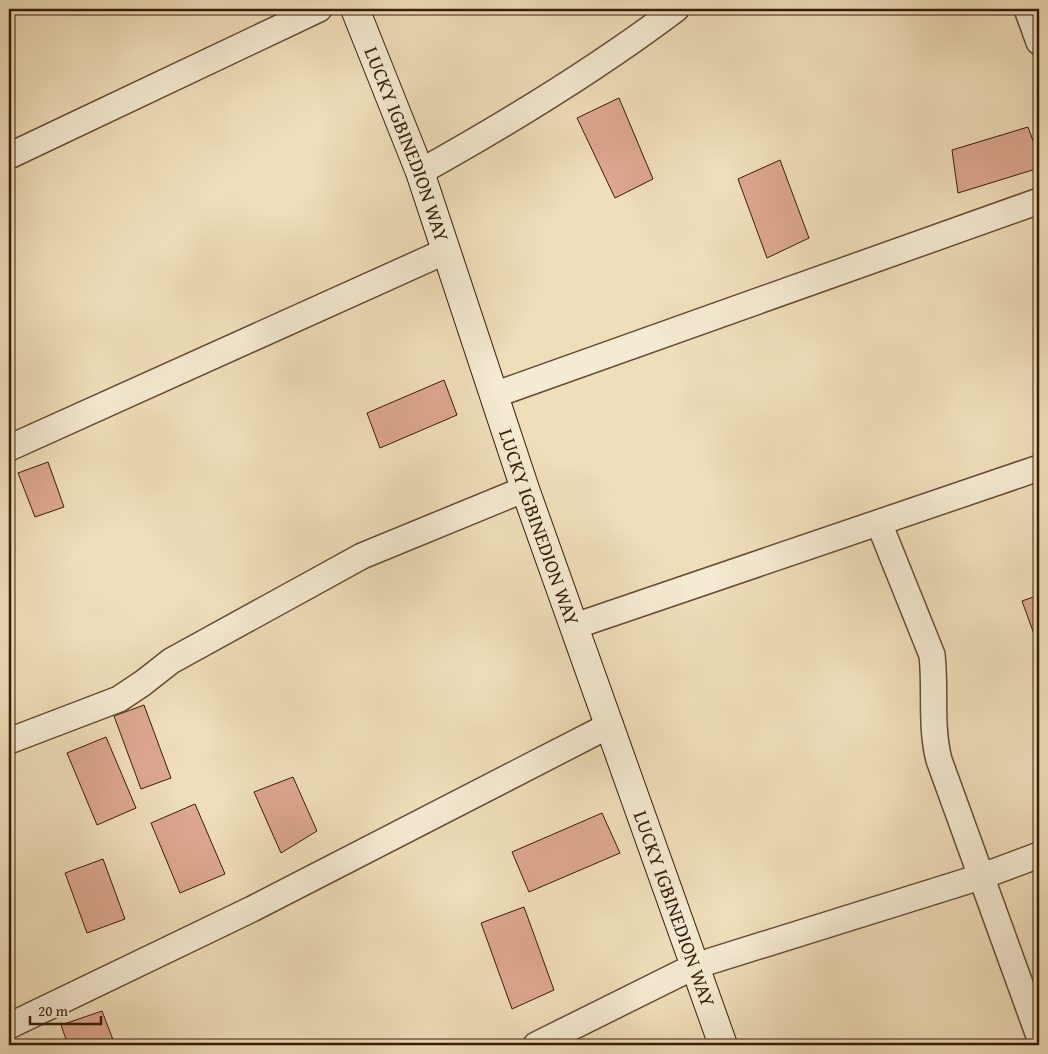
<svg xmlns="http://www.w3.org/2000/svg" width="1048" height="1054" viewBox="0 0 1048 1054" font-family="'Gentium Book Plus',serif">
	<style>
		.building { fill: #dda78f; stroke: #371c06 }
		.lines { fill: none; stroke-linecap: round; stroke-linejoin: round }
		.street-casing { stroke: #654c33; stroke-width: 28 }
		.secondary-casing { stroke: #371c06; stroke-width: 30 }
		.street { stroke: #f5ead2; stroke-width: 25 }
		.secondary { stroke: #f5ead2; stroke-width: 28 }
		.labels { text-anchor: middle; stroke-width: 5; stroke-linejoin: round; paint-order: stroke }
		.street-label { font-size: 20px; fill: #371c06; stroke: #f5ead2 }
	</style>
	<rect width="100%" height="100%" fill="#efdeba"/>
	<filter id="stains"><feTurbulence type="fractalNoise" baseFrequency=".004" numOctaves="4"/><feColorMatrix values="0 0 0 0 .2 0 0 0 0 .09 0 0 0 0 .02 0 0 0 .5 -.17"/></filter>
	<radialGradient id="worn" r=".72"><stop offset=".6" stop-color="#630" stop-opacity="0"/><stop offset="1" stop-color="#630" stop-opacity=".3"/></radialGradient>
	<g class="building">
		<polygon points="619,98 653,179 615,198 577,118"/>
		<polygon points="1028,127 1039,157 1039,168 958,193 952,150"/>
		<polygon points="780,160 809,238 767,258 738,179"/>
		<polygon points="444,380 457,415 380,448 367,413"/>
		<polygon points="48,462 64,507 35,517 18,473"/>
		<polygon points="1039,595 1039,644 1038,645 1022,601"/>
		<polygon points="144,705 171,778 141,789 114,716"/>
		<polygon points="106,737 136,808 97,825 67,753"/>
		<polygon points="293,777 317,831 281,853 254,792"/>
		<polygon points="195,804 225,874 180,893 151,823"/>
		<polygon points="602,813 620,853 529,892 512,852"/>
		<polygon points="103,859 125,919 87,933 65,873"/>
		<polygon points="524,907 554,990 512,1009 481,923"/>
		<polygon points="102,1011 115,1045 68,1045 61,1025"/>
	</g>
	<g class="lines">
		<g class="street-casing">
			<g id="street">
				<polyline points="1027,9 1039,42"/>
				<polyline points="9,156 319,9"/>
				<path d="M420 172C508 123 595 70 676 9"/>
				<polyline points="494,395 1039,201"/>
				<polyline points="9,448 446,251"/>
				<path d="M879 523 932 655C936 690 930 725 939 760L1039 1036"/>
				<polyline points="575,626 1039,468"/>
				<polyline points="9,741 119,699 143,683 171,661 362,556 525,489"/>
				<polyline points="9,1026 252,909 610,725"/>
				<polyline points="536,1045 695,966 980,877 1039,855"/>
			</g>
		</g>
		<g class="secondary-casing">
			<g id="secondary">
				<path id="s1" d="M355 9 420 172 525 489 723 1045"/>
			</g>
		</g>
		<use href="#street" class="street"/>
		<use href="#secondary" class="secondary"/>
	</g>
	<g class="labels">
		<g class="street-label">
			<text dy="7" stroke="none"><textPath href="#s1" startOffset="145">LUCKY IGBINEDION WAY</textPath></text>
			<text dy="7" stroke="none"><textPath href="#s1" startOffset="550">LUCKY IGBINEDION WAY</textPath></text>
			<text dy="7" stroke="none"><textPath href="#s1" startOffset="955">LUCKY IGBINEDION WAY</textPath></text>
		</g>
	</g>
	<rect width="1048" height="1054" fill="none" stroke="#efdeba" stroke-width="30"/>
	<rect x="10" y="10" width="1028" height="1034" fill="none" stroke="#371c06" stroke-width="2.5"/>
	<rect x="15" y="15" width="1018" height="1024" fill="none" stroke="#371c06"/>
	<path d="M30 1016v8h71v-8" fill="none" stroke="#371c06" stroke-width="2.5"/>
	<text x="38" y="1016" font-size="15" fill="#371c06" stroke="#f5ead2" stroke-width="4" paint-order="stroke">20 m</text>
	<rect width="100%" height="100%" filter="url(#stains)"/>
	<rect width="100%" height="100%" fill="url(#worn)"/>
</svg>
